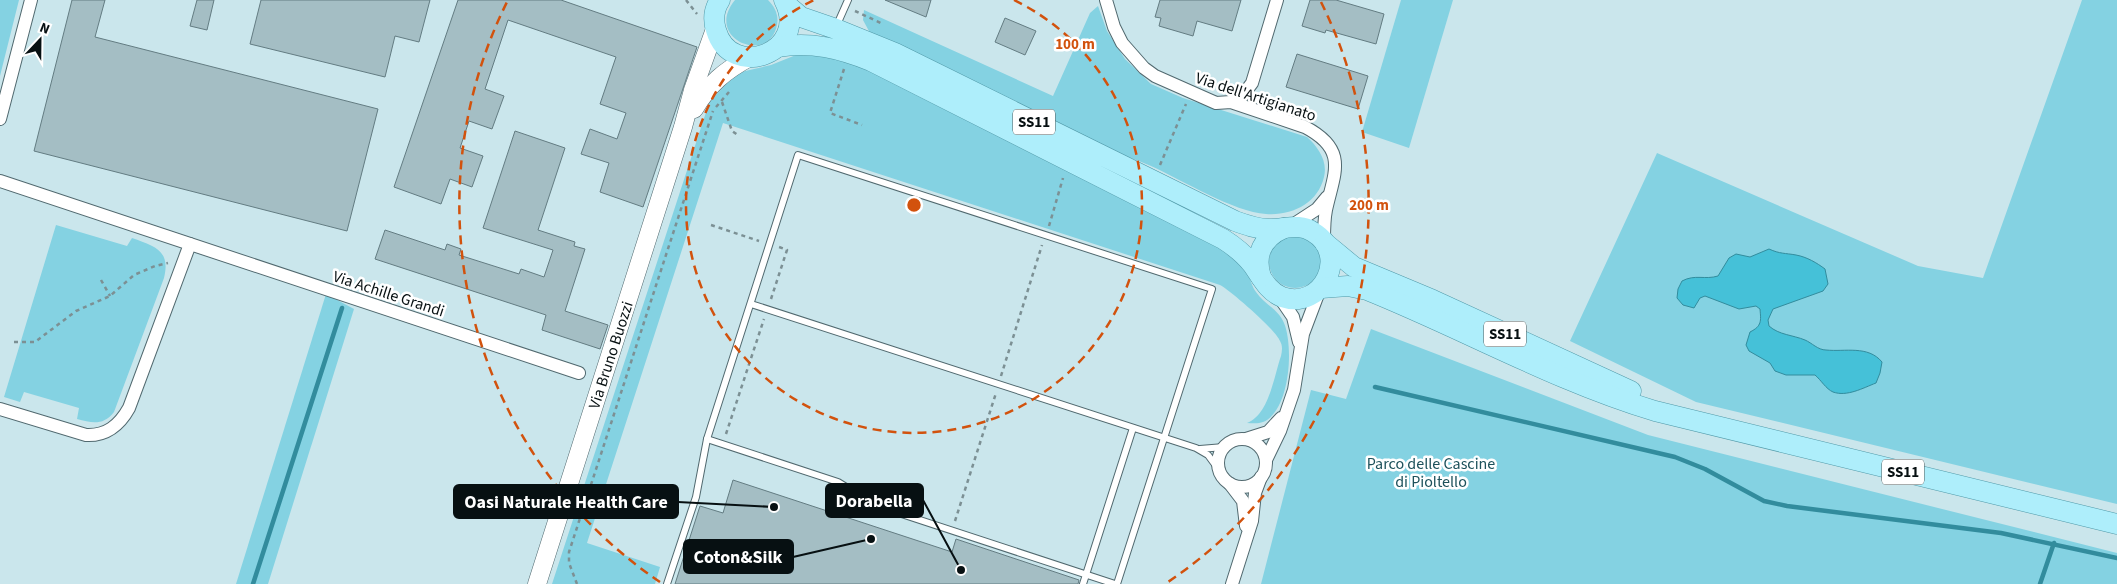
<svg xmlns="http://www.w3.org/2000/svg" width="2117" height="584" viewBox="0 0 2117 584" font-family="'Source Sans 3',sans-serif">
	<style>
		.green { fill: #84d2e2 }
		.water { fill: #45c1d8; stroke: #328c9d }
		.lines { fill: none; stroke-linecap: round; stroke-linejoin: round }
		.stream { stroke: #328c9d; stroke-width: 4.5 }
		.building { fill: #a4bec4; stroke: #637c82 }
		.lane-casing { stroke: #51696f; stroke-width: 8 }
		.street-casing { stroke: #51696f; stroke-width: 14 }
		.secondary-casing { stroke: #51696f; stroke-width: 19 }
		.primary-casing { stroke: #5099a8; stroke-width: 21 }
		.path { stroke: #7c9094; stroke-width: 2.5; stroke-dasharray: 4 4; stroke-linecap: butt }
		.lane { stroke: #fff; stroke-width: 6 }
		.street { stroke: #fff; stroke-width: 12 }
		.secondary { stroke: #fff; stroke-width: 18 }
		.primary { stroke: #aeeefb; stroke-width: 20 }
		.ring { fill: none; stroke: #d2520d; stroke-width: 2.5; stroke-dasharray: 9 6 }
		.labels { text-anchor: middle; stroke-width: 5; stroke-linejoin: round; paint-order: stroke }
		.shield { fill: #fff; stroke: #515859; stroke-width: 1 }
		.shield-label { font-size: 15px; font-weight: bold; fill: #071012 }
		.street-label { font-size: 16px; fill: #071012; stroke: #fff }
		.park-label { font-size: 16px; fill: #1d515b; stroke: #fff }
		.centre { fill: #d2520d; stroke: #fff; stroke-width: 2.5 }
		.ring-label { font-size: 15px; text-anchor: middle; font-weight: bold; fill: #d2520d; stroke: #fff; stroke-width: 5; stroke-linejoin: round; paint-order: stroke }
		.leader { fill: none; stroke: #071012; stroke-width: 2 }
		.callout-dot { fill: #071012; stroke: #fff; stroke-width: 2 }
		.callout { fill: #071012; stroke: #071012; stroke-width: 2 }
		.callout-label { font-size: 18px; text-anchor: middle; font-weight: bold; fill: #fff }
	</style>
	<rect width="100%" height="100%" fill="#cae6ec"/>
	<g class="green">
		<polygon points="0,0 19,0 0,76"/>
		<path d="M735 0H768C775 7 779 15 777 25 769 66 703 39 735 0Z"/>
		<polygon points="1401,0 1453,0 1409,148 1362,132"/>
		<polygon points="2082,0 2117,0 2117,504 1696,402 1570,341 1657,153 1918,266 1983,278"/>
		<path d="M1098 6 1107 31 1125 59 1151 84 1183 98 1307 137C1318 147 1328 161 1324 177 1318 203 1292 216 1266 214 1234 212 1182 180 1151 166 1135 159 1118 154 1101 147 1075 136 1049 121 1023 109 972 83 921 58 870 33L863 20 864 10 1053 96 1090 13Z"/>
		<path d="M796 55 838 56 1034 149 1234 256C1238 262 1244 268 1248 275 1251 280 1252 287 1256 292 1264 304 1278 309 1284 323 1294 347 1290 411 1263 422 1258 424 1252 423 1247 423 1269 415 1274 376 1281 356 1282 351 1283 346 1280 341 1276 330 1231 291 1220 285L723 123 587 543 660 567 655 584H552L709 103 733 76 741 72 771 65Z"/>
		<path d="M56 225 127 246 132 238C154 246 171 250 164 278L114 412C103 426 92 423 77 419L79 408 24 392 20 402 4 397Z"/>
		<circle cx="1295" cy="262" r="26"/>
		<polygon points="326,294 354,309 268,584 236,584"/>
		<polygon points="1371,329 1648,435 2117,553 2117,584 1261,584 1311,390 1346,399"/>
	</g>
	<path class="water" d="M1769 249C1780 254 1785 253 1796 255 1807 257 1817 263 1825 269L1828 284 1823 291 1773 309 1768 320 1769 326C1779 335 1793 335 1805 340 1812 343 1818 350 1826 350 1845 352 1868 345 1882 362L1880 373 1876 383C1863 388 1847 397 1833 392 1826 389 1821 380 1815 375H1786L1775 371 1770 363 1749 351 1746 345 1750 332C1762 326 1761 321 1760 309L1756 306 1739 309 1705 296 1700 298 1694 308 1683 305 1677 298 1678 289 1682 281C1695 274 1705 280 1718 276L1729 258 1736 254 1750 257Z"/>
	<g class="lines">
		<g class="stream">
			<polyline points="1375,387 1675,457 1705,469 1764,501 1787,506 2001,533 2117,558"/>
			<polyline points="253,584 342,308"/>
			<polyline points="2040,584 2054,543"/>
		</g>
	</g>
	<g class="building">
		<polygon points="72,0 105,0 95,37 378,109 347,231 34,151"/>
		<polygon points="197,0 214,0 207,30 190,26"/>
		<polygon points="261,0 430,0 419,42 395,36 385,77 250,44"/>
		<polygon points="458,0 561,0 697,47 643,207 600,192 609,163 581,154 590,129 617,139 626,113 600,104 616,57 508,20 485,89 504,96 492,129 469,121 460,148 483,156 472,187 450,179 441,204 394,187"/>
		<polygon points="885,0 931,0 926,17"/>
		<polygon points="1160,0 1241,0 1232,31 1197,21 1193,36 1159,26 1161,18 1155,17"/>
		<polygon points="1310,0 1336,0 1384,14 1376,44 1326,30 1325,33 1302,26"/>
		<polygon points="1005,18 1036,31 1025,55 995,42"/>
		<polygon points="1297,54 1368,76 1358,109 1286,87"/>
		<polygon points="515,131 565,148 538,230 575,242 574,246 585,249 565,311 608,325 600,349 542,330 546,315 375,259 385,230 445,250 447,244 461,249 459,255 519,274 521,269 544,277 553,250 483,228"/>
		<polygon points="733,480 952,552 956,539 1079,580 1078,584 675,584 700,506 723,513"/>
	</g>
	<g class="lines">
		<g class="lane-casing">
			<g id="lane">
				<polyline points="836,27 848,0"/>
				<polyline points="751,304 1196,448 1208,455 1219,470"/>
				<polyline points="707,439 838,482 877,506 1115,584"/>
				<polyline points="1200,449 1224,447"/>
				<polyline points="667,584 696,497 707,439 798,155 1212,289 1117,584"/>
				<polyline points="1083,584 1133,428"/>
			</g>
		</g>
		<g class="street-casing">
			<g id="street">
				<path d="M1106 0 1114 27 1122 43 1144 68 1155 76 1216 103 1231 102 1305 127C1349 150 1334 173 1326 210 1324 220 1324 230 1324 241"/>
				<polyline points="1231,102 1243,95 1252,83 1277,0"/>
				<polyline points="0,119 31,0"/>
				<polyline points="0,181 579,373"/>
				<polyline points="1291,226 1317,209 1327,197"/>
				<polyline points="1278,295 1293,317 1299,342"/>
				<path d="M0 409 86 435C106 436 119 426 129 408L190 244"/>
				<polyline points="1246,439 1268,432 1281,418"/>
				<circle cx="1242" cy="463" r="24"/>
				<polyline points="1266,460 1280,431 1294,390 1303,334 1320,289"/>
				<polyline points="1230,484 1243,501 1246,526"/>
				<polyline points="1232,584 1252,521 1255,493 1261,477"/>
			</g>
		</g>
		<g class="secondary-casing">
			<g id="secondary">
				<path d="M694 109C709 84 724 71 750 57"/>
				<polyline points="537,584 683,127 693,90 715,29"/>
			</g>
		</g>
		<g class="primary-casing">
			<g id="primary">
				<path d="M720 0C714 9 713 20 716 30 731 82 811 52 784 0"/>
				<path d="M778 47C811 41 841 49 871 61L1223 239C1234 246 1244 254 1252 264 1261 276 1267 291 1282 297 1323 311 1350 254 1313 232 1298 222 1285 230 1269 229 1257 229 1246 225 1235 221L895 53 836 29 801 17 787 5"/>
				<polyline points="1325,243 1354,267 1433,300 1631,391"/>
				<path d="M1261 277C1254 255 1263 237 1284 228"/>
				<path d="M1321 288 1348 286 1367 290C1464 329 1555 381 1655 411L2117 524"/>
			</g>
		</g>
		<g class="path">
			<polyline points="686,0 697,14"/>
			<polyline points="855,11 883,24"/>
			<polyline points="844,69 830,113 862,125"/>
			<polyline points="722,102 732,131 739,136"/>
			<polyline points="716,107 729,92"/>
			<polyline points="1160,165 1186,104"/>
			<polyline points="711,225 759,241"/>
			<polyline points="1049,226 1063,178"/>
			<polyline points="101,280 110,296"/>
			<polyline points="771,299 787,250 779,247"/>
			<polyline points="14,342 35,342 76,311 110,296 134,275 155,266 168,263"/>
			<polyline points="1001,376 1042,245"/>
			<polyline points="726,434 764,319"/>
			<polyline points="955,521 996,393"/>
			<polyline points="577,584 569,563 569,552 713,111"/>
		</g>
		<use href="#lane" class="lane"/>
		<use href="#street" class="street"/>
		<use href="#secondary" class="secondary"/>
		<use href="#primary" class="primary"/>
	</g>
	<g class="ring">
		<path d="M1014 0A228 228 0 1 1 814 0"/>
		<path d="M660 582A455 455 0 0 1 507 2M1321 2A455 455 0 0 1 1168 582"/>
	</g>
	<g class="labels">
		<g class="shield">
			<rect x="1013" y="109.5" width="42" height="25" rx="4"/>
			<rect x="1484" y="321.5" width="42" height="25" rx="4"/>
			<rect x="1882" y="459.5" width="42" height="25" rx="4"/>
		</g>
		<g class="shield-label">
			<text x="1034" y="127">SS11</text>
			<text x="1505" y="339">SS11</text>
			<text x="1903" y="477">SS11</text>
		</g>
		<g class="street-label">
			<text transform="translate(1256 96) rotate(18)" y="6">Via dell'Artigianato</text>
			<text transform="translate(389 293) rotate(18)" y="6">Via Achille Grandi</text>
			<text transform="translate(610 355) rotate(-72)" y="6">Via Bruno Buozzi</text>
		</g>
		<g class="park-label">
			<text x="1431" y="469">Parco delle Cascine<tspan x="1431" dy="18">di Pioltello</tspan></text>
		</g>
	</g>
	<circle cx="914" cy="205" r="8" class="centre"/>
	<g class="ring-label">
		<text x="1075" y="49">100 m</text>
		<text x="1369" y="210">200 m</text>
	</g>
	<path class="leader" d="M961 570L923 500M774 507L678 502M871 539L793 557"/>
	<g class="callout-dot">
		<circle cx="961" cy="570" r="5"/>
		<circle cx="774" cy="507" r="5"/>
		<circle cx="871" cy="539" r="5"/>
	</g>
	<g class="callout">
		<rect x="826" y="484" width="97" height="33" rx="5"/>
		<rect x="454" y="485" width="224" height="33" rx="5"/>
		<rect x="684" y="540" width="109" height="33" rx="5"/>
	</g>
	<g class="callout-label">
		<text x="874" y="507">Dorabella</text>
		<text x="566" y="508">Oasi Naturale Health Care</text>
		<text x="738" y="563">Coton&amp;Silk</text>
	</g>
	<g transform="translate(40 40) rotate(22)" stroke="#ffffff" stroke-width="4" paint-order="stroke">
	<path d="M0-4L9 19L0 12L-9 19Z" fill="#071012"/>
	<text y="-8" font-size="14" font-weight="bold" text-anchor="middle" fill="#071012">N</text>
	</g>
</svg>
